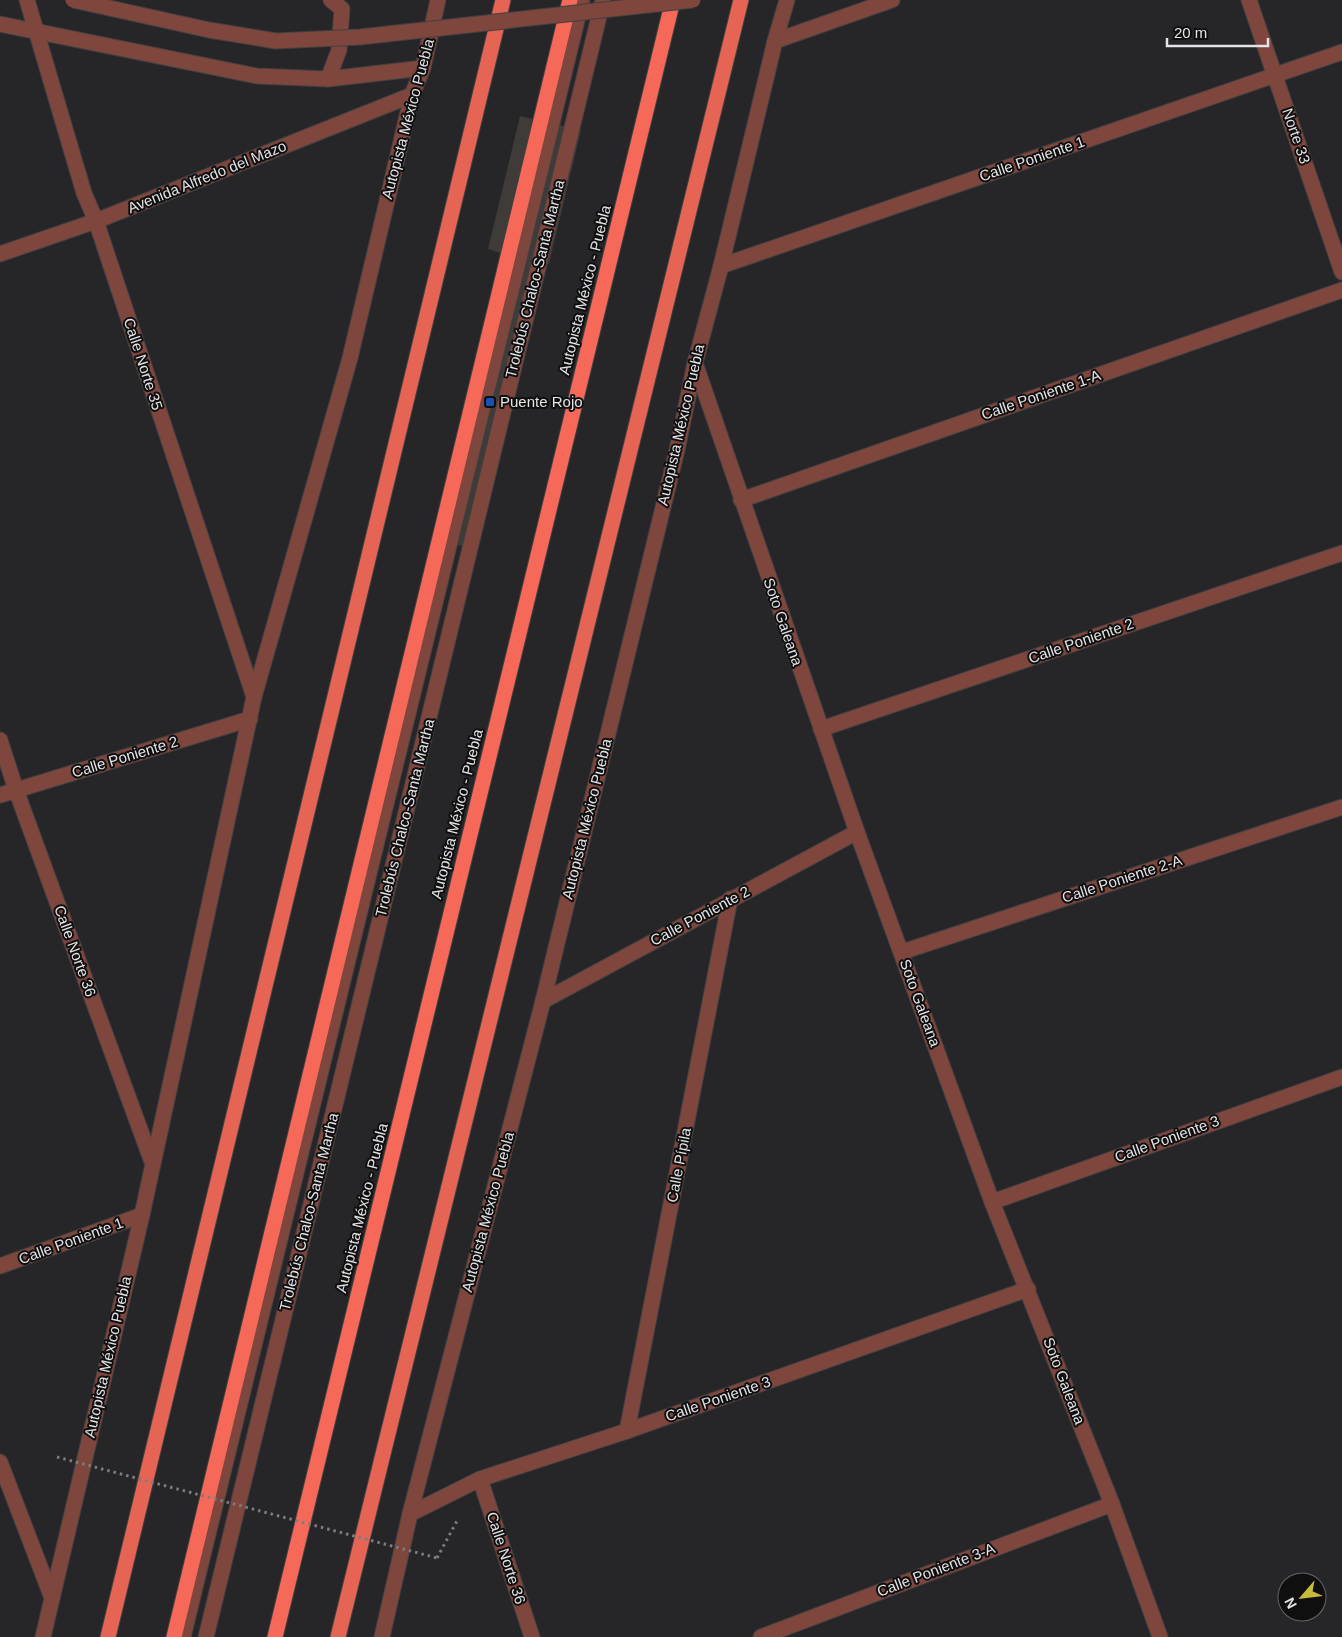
<svg xmlns="http://www.w3.org/2000/svg" width="1342" height="1637" viewBox="0 0 1342 1637" font-family="Helvetica,sans-serif">
	<style>
		.building { fill: #3e3b38 }
		.lines { fill: none; stroke-linecap: round; stroke-linejoin: round }
		.service-casing { stroke: #414043; stroke-width: 17 }
		.minor-casing { stroke: #414043; stroke-width: 17 }
		.tertiary-casing { stroke: #414043; stroke-width: 17 }
		.trunk-casing { stroke: #414043; stroke-width: 17 }
		.motorway-casing { stroke: #414043; stroke-width: 17 }
		.path { stroke: #7d7d80; stroke-width: 3; stroke-dasharray: 2.5 4; stroke-linecap: butt }
		.service { stroke: #7e463d; stroke-width: 15 }
		.minor { stroke: #7e463d; stroke-width: 15 }
		.tertiary { stroke: #7e463d; stroke-width: 15 }
		.trunk { stroke: #e56454; stroke-width: 15 }
		.motorway { stroke: #f66958; stroke-width: 15 }
		.tertiary-bridge-casing { stroke: #414043; stroke-width: 17; stroke-linecap: butt }
		.path-bridge { stroke: #7d7d80; stroke-width: 3; stroke-dasharray: 2.5 4; stroke-linecap: butt }
		.tertiary-bridge { stroke: #7e463d; stroke-width: 15 }
		.transit-dot { fill: #1a4fb4; stroke: #0f0f10; stroke-width: 2 }
		.labels { text-anchor: middle; stroke-width: 4; stroke-linejoin: round; paint-order: stroke }
		.street-label { font-size: 15px; fill: #e4e3e6; stroke: #0f0f10 }
		.poi-label { font-size: 15px; fill: #e4e3e6; stroke: #0f0f10; text-anchor: start }
	</style>
	<rect width="100%" height="100%" fill="#262629"/>
	<polygon class="building" points="520,116 581,130 549,264 545,263 477,549 437,541 500,253 488,249"/>
	<g class="lines">
		<g class="service-casing">
			<g id="service">
				<polyline points="183,1637 582,0"/>
				<polyline points="206,1637 603,0"/>
			</g>
		</g>
		<g class="minor-casing">
			<g id="minor">
				<polyline points="27,0 84,193 96,221 254,697"/>
				<polyline points="1249,0 1342,272"/>
				<polyline points="0,24 257,76 328,79 423,68"/>
				<polyline points="775,41 892,0"/>
				<polyline points="328,79 339,50 342,9 331,0"/>
				<polyline points="0,254 96,221 412,95"/>
				<polyline points="721,266 1342,52"/>
				<polyline points="695,363 857,832 992,1202 1112,1504 1160,1637"/>
				<polyline points="741,500 1342,290"/>
				<polyline points="821,729 1342,553"/>
				<polyline points="0,740 16,790 152,1162"/>
				<polyline points="0,795 250,719"/>
				<polyline points="902,952 1342,807"/>
				<polyline points="543,1001 857,832"/>
				<polyline points="992,1202 1342,1077"/>
				<polyline points="0,1266 142,1215"/>
				<polyline points="627,1431 730,899"/>
				<polyline points="0,1462 52,1598"/>
				<polyline points="480,1479 532,1637"/>
				<polyline points="410,1514 480,1479 627,1431 1028,1289"/>
				<polyline points="761,1637 1112,1504"/>
			</g>
		</g>
		<g class="tertiary-casing">
			<g id="tertiary">
				<polyline points="43,1637 142,1215 254,697 350,358 412,95 423,68 438,0"/>
				<polyline points="382,1637 410,1514 543,1001 677,450 695,363 721,266 775,41 787,0"/>
			</g>
		</g>
		<g class="trunk-casing">
			<g id="trunk">
				<polyline points="108,1637 503,0"/>
				<polyline points="338,1637 741,0"/>
			</g>
		</g>
		<g class="motorway-casing">
			<g id="motorway">
				<polyline points="174,1637 570,0"/>
				<polyline points="275,1637 673,0"/>
			</g>
		</g>
		<polyline class="path" points="437,1558 458,1519"/>
		<use href="#service" class="service"/>
		<use href="#minor" class="minor"/>
		<use href="#tertiary" class="tertiary"/>
		<use href="#trunk" class="trunk"/>
		<use href="#motorway" class="motorway"/>
		<g class="tertiary-bridge-casing">
			<polyline id="tertiary-bridge" points="73,0 209,30 276,41 360,37 693,0"/>
		</g>
		<polyline class="path-bridge" points="57,1457 437,1558"/>
		<use href="#tertiary-bridge" class="tertiary-bridge"/>
	</g>
	<rect class="transit-dot" x="485" y="397" width="10" height="10" rx="2.5"/>
	<g class="labels">
		<g class="street-label">
			<text transform="translate(408 119) rotate(-75)" y="5">Autopista México Puebla</text>
			<text transform="translate(1296 136) rotate(71)" y="5">Norte 33</text>
			<text transform="translate(1032 159) rotate(-19)" y="5">Calle Poniente 1</text>
			<text transform="translate(207 177) rotate(-22)" y="5">Avenida Alfredo del Mazo</text>
			<text transform="translate(535 279) rotate(-76)" y="5">Trolebús Chalco-Santa Martha</text>
			<text transform="translate(585 290) rotate(-76)" y="5">Autopista México - Puebla</text>
			<text transform="translate(143 364) rotate(72)" y="5">Calle Norte 35</text>
			<text transform="translate(1041 395) rotate(-19)" y="5">Calle Poniente 1-A</text>
			<text transform="translate(681 425) rotate(-77)" y="5">Autopista México Puebla</text>
			<text transform="translate(783 622) rotate(71)" y="5">Soto Galeana</text>
			<text transform="translate(1081 641) rotate(-19)" y="5">Calle Poniente 2</text>
			<text transform="translate(125 757) rotate(-17)" y="5">Calle Poniente 2</text>
			<text transform="translate(457 814) rotate(-76)" y="5">Autopista México - Puebla</text>
			<text transform="translate(405 818) rotate(-76)" y="5">Trolebús Chalco-Santa Martha</text>
			<text transform="translate(587 819) rotate(-76)" y="5">Autopista México Puebla</text>
			<text transform="translate(1122 879) rotate(-18)" y="5">Calle Poniente 2-A</text>
			<text transform="translate(700 916) rotate(-28)" y="5">Calle Poniente 2</text>
			<text transform="translate(75 951) rotate(70)" y="5">Calle Norte 36</text>
			<text transform="translate(920 1003) rotate(70)" y="5">Soto Galeana</text>
			<text transform="translate(1167 1139) rotate(-20)" y="5">Calle Poniente 3</text>
			<text transform="translate(679 1165) rotate(-79)" y="5">Calle Pípila</text>
			<text transform="translate(362 1208) rotate(-76)" y="5">Autopista México - Puebla</text>
			<text transform="translate(309 1212) rotate(-76)" y="5">Trolebús Chalco-Santa Martha</text>
			<text transform="translate(488 1212) rotate(-75)" y="5">Autopista México Puebla</text>
			<text transform="translate(71 1241) rotate(-20)" y="5">Calle Poniente 1</text>
			<text transform="translate(108 1357) rotate(-77)" y="5">Autopista México Puebla</text>
			<text transform="translate(1064 1381) rotate(69)" y="5">Soto Galeana</text>
			<text transform="translate(718 1399) rotate(-19)" y="5">Calle Poniente 3</text>
			<text transform="translate(506 1558) rotate(72)" y="5">Calle Norte 36</text>
			<text transform="translate(936 1570) rotate(-21)" y="5">Calle Poniente 3-A</text>
		</g>
		<g class="poi-label">
			<text x="500" y="407">Puente Rojo</text>
		</g>
	</g>
	<g transform="translate(1302 1597) rotate(242)"><circle r="24" fill="#0f0f10" stroke="#646466"/>
	<path d="M0-4L9 19L0 12L-9 19Z" fill="#c8bb3b"/>
	<text y="-8" font-size="14" font-weight="bold" text-anchor="middle" fill="#e4e3e6">N</text>
	</g>
	<path d="M1167 38v8h101v-8" fill="none" stroke="#e4e3e6" stroke-width="2.5"/>
	<text x="1174" y="38" font-size="15" fill="#e4e3e6" stroke="#0f0f10" stroke-width="4" paint-order="stroke">20 m</text>
</svg>
